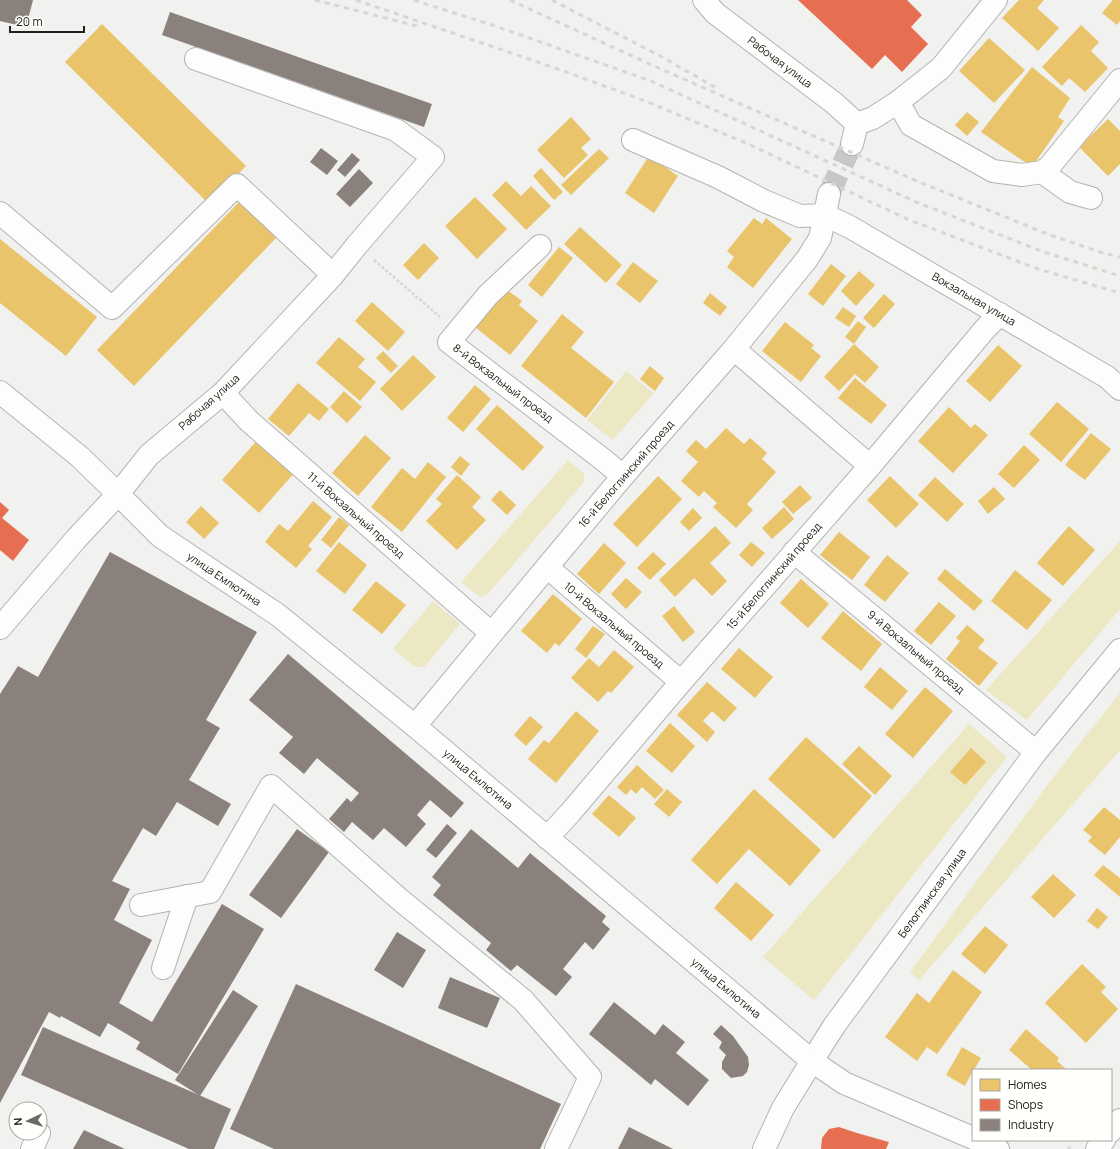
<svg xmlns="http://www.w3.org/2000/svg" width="1120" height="1149" viewBox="0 0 1120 1149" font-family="Manrope,sans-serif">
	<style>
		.green { fill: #ece8c4 }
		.homes { fill: #e9c46a }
		.shops { fill: #e76f51 }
		.industry { fill: #8a817c }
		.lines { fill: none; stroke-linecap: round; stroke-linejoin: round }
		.minor-tunnel { stroke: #c7c7c5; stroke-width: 22; stroke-dasharray: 22 11; stroke-linecap: butt }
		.minor-casing { stroke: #b3b3b1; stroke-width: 24 }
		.major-casing { stroke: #b3b3b1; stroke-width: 24 }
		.path { stroke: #d6d6d5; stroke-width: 2.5; stroke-dasharray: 3 2; stroke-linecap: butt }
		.minor { stroke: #fdfdfd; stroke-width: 22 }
		.major { stroke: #fdfdfd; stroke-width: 22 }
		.rail { stroke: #d6d6d5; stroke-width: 3; stroke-dasharray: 5 5; stroke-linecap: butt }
		.labels { text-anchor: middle; stroke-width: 4; stroke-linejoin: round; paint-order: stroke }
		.street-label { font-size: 11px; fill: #21201f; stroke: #fffffc }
	</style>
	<rect width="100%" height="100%" fill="#f1f1ef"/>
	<g class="green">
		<polygon points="626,371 654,393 613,440 587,420"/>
		<polygon points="568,460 584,474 584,482 488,594 480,597 461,582"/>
		<polygon points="1120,541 1120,609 1027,720 986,690"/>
		<polygon points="433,601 460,624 424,667 415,667 393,649"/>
		<polygon points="1120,693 1120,750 919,980 910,972 1057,772"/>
		<polygon points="969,724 1007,757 814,1000 763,957"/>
	</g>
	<g class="homes">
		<polygon points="1019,0 1044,0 1037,8 1059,28 1038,51 1002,18"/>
		<polygon points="1113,0 1120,0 1120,21 1117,25 1102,13"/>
		<polygon points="102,24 246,166 209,204 65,62"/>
		<polygon points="1081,25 1099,42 1091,51 1108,68 1085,92 1069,78 1062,86 1042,67"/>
		<polygon points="989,38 1025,70 994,103 959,71"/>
		<polygon points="1032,67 1070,98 1058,117 1064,121 1032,167 981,132"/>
		<polygon points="967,112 979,122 967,136 955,125"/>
		<polygon points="571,117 591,139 581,148 588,155 564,178 537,150"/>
		<polygon points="1108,119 1120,131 1120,164 1108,176 1079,147"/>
		<polygon points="599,149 609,158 571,195 561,185"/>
		<polygon points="649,156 678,176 654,213 625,193"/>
		<polygon points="541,168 563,192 554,200 533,176"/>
		<polygon points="506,181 521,196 531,186 551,206 526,230 492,195"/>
		<polygon points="475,197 507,229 477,259 445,226"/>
		<polygon points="239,202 276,238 134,386 97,350"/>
		<polygon points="754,218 762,224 766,218 792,239 753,288 727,267 734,257 727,251"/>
		<polygon points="580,227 622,265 606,283 564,244"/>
		<polygon points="0,239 97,317 66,356 0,303"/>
		<polygon points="424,243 439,258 418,280 403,265"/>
		<polygon points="559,247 573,258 542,297 528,285"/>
		<polygon points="633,262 658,281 640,303 616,284"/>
		<polygon points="831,264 846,276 823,306 808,294"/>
		<polygon points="859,271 875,285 856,306 841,291"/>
		<polygon points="506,289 522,301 519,305 538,321 510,355 475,327"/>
		<polygon points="710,293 727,307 720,316 703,303"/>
		<polygon points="884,294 895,304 874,328 863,318"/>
		<polygon points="372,302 405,332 388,351 355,321"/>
		<polygon points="843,307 856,316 849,327 835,318"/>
		<polygon points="562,314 584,332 571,348 614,382 586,418 521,366"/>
		<polygon points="858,321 866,327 854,344 845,337"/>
		<polygon points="785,322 814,345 811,348 821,356 801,382 762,351"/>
		<polygon points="339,337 365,359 358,367 376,382 360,401 316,363"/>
		<polygon points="854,344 879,367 865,383 855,374 839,391 824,377"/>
		<polygon points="998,345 1022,366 990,402 966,381"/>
		<polygon points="383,351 398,366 391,373 376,358"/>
		<polygon points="413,355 436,377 402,411 380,389"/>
		<polygon points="650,366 664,378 655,391 640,379"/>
		<polygon points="855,378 887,405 871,424 838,398"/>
		<polygon points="298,383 329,409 319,421 309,413 289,436 268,419"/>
		<polygon points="475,385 491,399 463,432 447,418"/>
		<polygon points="344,391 362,407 347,423 330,407"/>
		<polygon points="1057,402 1089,429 1061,462 1029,434"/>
		<polygon points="497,405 544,447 523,471 476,429"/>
		<polygon points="949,407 971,428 975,424 988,435 953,473 918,441"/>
		<polygon points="726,428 744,444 750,438 767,453 762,459 776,472 747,504 753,510 736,528 713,507 717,503 704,491 699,497 681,481 698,462 686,451 696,440 706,449"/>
		<polygon points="1091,433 1111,449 1085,480 1065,465"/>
		<polygon points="365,435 391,458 358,496 332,473"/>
		<polygon points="259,438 296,471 259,513 222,480"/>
		<polygon points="1024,445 1040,460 1014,488 998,474"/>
		<polygon points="460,456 470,464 461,476 451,467"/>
		<polygon points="428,462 446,477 402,532 371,507 402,468 415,479"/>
		<polygon points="457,475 481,497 472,507 486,520 457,550 426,521 442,504 436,499"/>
		<polygon points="658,476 682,499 637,547 613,524"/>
		<polygon points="890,476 919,504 896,528 867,500"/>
		<polygon points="935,477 964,504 947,522 918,495"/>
		<polygon points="800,485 812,498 793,514 782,502"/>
		<polygon points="994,487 1005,499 988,514 978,501"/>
		<polygon points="500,490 516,505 507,515 491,500"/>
		<polygon points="313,501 332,517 308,546 312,549 296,568 265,542 279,524 288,531"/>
		<polygon points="201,506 219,523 204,539 186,522"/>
		<polygon points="784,507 794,519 772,539 762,528"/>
		<polygon points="693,508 702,518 689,531 680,522"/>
		<polygon points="339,517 349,525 331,548 321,540"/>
		<polygon points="715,526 731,543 710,563 727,581 712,596 694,578 675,597 659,580"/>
		<polygon points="1069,526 1095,550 1063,586 1037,563"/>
		<polygon points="839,532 870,557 852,580 820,555"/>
		<polygon points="339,542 367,565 345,594 316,571"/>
		<polygon points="751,542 765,553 752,567 739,555"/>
		<polygon points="604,543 626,563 599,594 577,574"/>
		<polygon points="653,552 666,564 650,580 637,568"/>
		<polygon points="887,555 909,573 885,602 864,585"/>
		<polygon points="945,569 983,601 974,611 937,579"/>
		<polygon points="1015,570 1052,600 1027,630 991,601"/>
		<polygon points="626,578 642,592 626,609 611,594"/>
		<polygon points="801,579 829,604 808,628 780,603"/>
		<polygon points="376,581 406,605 382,634 352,610"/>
		<polygon points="553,594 582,619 559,646 555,643 547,653 521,631"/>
		<polygon points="939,602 956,616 931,645 914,631"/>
		<polygon points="674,606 695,632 683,642 662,616"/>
		<polygon points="843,611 882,644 861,671 821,638"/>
		<polygon points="967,625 985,640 978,648 998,663 979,686 946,659 960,641 956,638"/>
		<polygon points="593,626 605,634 586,658 575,649"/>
		<polygon points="739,648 773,677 755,698 721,669"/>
		<polygon points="614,650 634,667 611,693 608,691 598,702 571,678 589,658 599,667"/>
		<polygon points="880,667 908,691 892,710 864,687"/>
		<polygon points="707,682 737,708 724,722 712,711 703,721 715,732 707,742 677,715"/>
		<polygon points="925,687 953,711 913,758 885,734"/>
		<polygon points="576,711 599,731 556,783 528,759 544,740 549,743"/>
		<polygon points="530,716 543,727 526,746 514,735"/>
		<polygon points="670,723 695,746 672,773 646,751"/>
		<polygon points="806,737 872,796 834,839 768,779"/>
		<polygon points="859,746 892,776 875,795 842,764"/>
		<polygon points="971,748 986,762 965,785 950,772"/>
		<polygon points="637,765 664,790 655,799 642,787 636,794 631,789 626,795 617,787"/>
		<polygon points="667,789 682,802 669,817 654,804"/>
		<polygon points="754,789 821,850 790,886 749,849 717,884 691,860"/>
		<polygon points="609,795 636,818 619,837 592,814"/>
		<polygon points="1104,807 1120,820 1120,837 1105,855 1088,841 1092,837 1083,830"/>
		<polygon points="1103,865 1120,878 1120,897 1094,875"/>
		<polygon points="1053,874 1076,895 1054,918 1031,897"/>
		<polygon points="736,882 774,915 751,941 714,908"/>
		<polygon points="1097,908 1108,917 1098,929 1087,921"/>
		<polygon points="985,926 1008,945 985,974 961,954"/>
		<polygon points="1082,964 1106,987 1101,992 1118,1009 1086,1043 1045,1003"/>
		<polygon points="953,970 982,992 937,1054 927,1047 917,1061 885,1037 917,993 929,1003"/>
		<polygon points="1026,1029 1059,1058 1057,1061 1067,1070 1032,1070 1009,1050"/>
		<polygon points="962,1047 981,1058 974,1070 973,1070 965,1086 946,1075"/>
	</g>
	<g class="shops">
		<polygon points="798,0 907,0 922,15 911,27 928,44 902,72 885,55 872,69"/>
		<polygon points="0,502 9,510 2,518 29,540 13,561 0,550"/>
		<polygon points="839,1127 857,1133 889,1142 886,1149 821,1149 822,1138 829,1129"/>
	</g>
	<g class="industry">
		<polygon points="0,0 33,0 26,27 0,21"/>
		<polygon points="170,12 432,104 424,127 162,35"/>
		<polygon points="321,148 338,161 327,175 310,162"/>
		<polygon points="352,153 360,160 345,177 337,170"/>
		<polygon points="359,169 373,183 350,207 336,194"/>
		<polygon points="110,552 257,632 206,720 220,728 189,780 231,804 218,826 177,802 156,836 143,828 112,881 130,889 114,920 152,940 119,1003 152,1022 222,904 264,929 178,1074 136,1049 140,1042 108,1023 100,1037 61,1016 60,1018 49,1012 0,1103 0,694 18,666 38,677"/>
		<polygon points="288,654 464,803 451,818 430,800 417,815 426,824 406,847 384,828 373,840 352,822 344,832 329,819 347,798 351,802 359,793 317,758 304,774 279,753 293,737 249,700"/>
		<polygon points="447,824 457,833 436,858 426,850"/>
		<polygon points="297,829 329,852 281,918 249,895"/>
		<polygon points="471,829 518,868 530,853 606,916 602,922 610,929 593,950 585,942 563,969 572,977 556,996 517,965 511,971 486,950 491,943 433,895 441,885 432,877"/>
		<polygon points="397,932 426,950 403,988 374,970"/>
		<polygon points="450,977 500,998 487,1028 438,1008"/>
		<polygon points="296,984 561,1104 540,1149 274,1149 230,1129"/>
		<polygon points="233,990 258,1006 200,1096 175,1080"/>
		<polygon points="614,1002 655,1035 663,1024 685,1042 676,1053 709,1080 688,1106 655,1079 651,1085 589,1034"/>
		<polygon points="721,1025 733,1036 748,1057 749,1065 747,1072 743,1076 731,1078 722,1069 722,1062 726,1055 719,1048 722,1042 713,1034"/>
		<polygon points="43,1027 231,1109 214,1149 189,1149 21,1075"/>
		<polygon points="629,1127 673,1149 618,1149"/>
		<polygon points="84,1130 125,1149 73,1149"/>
	</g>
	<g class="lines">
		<polyline class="minor-tunnel" points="829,194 852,144"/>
		<g class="minor-casing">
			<g id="minor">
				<polyline points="704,0 715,13 834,103 857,124"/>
				<polyline points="898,102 911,125 993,171 1022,175 1042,172 1049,167 1120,80"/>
				<polyline points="857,124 873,118 898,102 941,68 996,0"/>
				<polyline points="633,140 718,177 764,201 800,216 825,215 850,227 1107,377 1120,389"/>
				<polyline points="852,144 857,124"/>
				<polyline points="1042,172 1070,192 1091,198"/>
				<polyline points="0,213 112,308 237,185 333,275"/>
				<polyline points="540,246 488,295 449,342 601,458 623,476"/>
				<polyline points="734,349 870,466"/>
				<polyline points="0,392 80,457 118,494 149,455 223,393 333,275 357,245 433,157 396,130 196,59"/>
				<polyline points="223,393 249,421 491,633"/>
				<polyline points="794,552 1036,752"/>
				<polyline points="547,567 681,682"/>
				<polyline points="415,726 547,567 623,476 734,349 807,259 820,238 829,194"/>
				<polyline points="547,838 570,813 681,682 870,466 985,329 1000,314"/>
				<polyline points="141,905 210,892 271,786 398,898 523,1000 590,1077 556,1149"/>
				<polyline points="163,968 187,896"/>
				<polyline points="812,1061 834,1026 1036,752 1120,650"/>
				<polyline points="1111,1131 1120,1120"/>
				<polyline points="32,1149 39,1133"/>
				<polyline points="1097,1149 1104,1140"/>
			</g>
		</g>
		<g class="major-casing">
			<g id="major">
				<polyline points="0,628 76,539 118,494 160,536 278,615 415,726 812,1061 844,1083 973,1138"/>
				<polyline points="977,1140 998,1149"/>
				<polyline points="764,1149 783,1108 812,1061"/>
			</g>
		</g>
		<g class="path">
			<polyline points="374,260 440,317"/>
			<polyline points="1068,1147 1071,1149"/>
		</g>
		<use href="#minor" class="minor"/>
		<use href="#major" class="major"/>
		<g class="rail">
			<polyline points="315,0 421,27"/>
			<polyline points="356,0 561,70 645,101 746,143 907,219 1038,269 1120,293"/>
			<polyline points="414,0 495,26 651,81 916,202 1044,252 1120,276"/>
			<polyline points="510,0 656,67 924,184 1050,235 1103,253 1120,257"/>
			<polyline points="552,0 662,57 718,89"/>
		</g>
	</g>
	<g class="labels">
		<g class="street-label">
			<text transform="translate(780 62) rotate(37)" y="4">Рабочая улица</text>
			<text transform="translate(974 299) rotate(30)" y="4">Вокзальная улица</text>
			<text transform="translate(503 383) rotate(37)" y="4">8-й Вокзальный проезд</text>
			<text transform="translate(209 402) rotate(-42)" y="4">Рабочая улица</text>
			<text transform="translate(626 474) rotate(-49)" y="4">16-й Белоглинский проезд</text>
			<text transform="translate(356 515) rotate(41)" y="4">11-й Вокзальный проезд</text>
			<text transform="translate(774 576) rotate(-49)" y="4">15-й Белоглинский проезд</text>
			<text transform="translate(224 579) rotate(34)" y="4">улица Емлютина</text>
			<text transform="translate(614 625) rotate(40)" y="4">10-й Вокзальный проезд</text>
			<text transform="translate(916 652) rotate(40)" y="4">9-й Вокзальный проезд</text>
			<text transform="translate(478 779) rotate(40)" y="4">улица Емлютина</text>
			<text transform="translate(932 893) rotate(-54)" y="4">Белоглинская улица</text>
			<text transform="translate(726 988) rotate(40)" y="4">улица Емлютина</text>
		</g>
	</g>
	<rect x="972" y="1069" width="140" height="72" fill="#fffffc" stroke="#a6a6a4"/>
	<rect x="980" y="1079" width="20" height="12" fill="#e9c46a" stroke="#a6a6a4"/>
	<text x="1008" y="1089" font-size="12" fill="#21201f">Homes</text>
	<rect x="980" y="1099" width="20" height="12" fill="#e76f51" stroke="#a6a6a4"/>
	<text x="1008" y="1109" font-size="12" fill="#21201f">Shops</text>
	<rect x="980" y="1119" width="20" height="12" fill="#8a817c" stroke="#a6a6a4"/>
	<text x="1008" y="1129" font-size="12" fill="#21201f">Industry</text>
	<g transform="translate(28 1121) rotate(266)"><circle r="19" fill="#fffffc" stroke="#a6a6a4"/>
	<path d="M0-3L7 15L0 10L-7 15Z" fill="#6a6968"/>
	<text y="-6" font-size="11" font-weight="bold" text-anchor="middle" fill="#21201f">N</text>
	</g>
	<path d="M10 26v6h74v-6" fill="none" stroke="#21201f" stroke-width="2"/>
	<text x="16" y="26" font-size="12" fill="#21201f" stroke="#fffffc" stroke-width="3" paint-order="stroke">20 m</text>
</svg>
